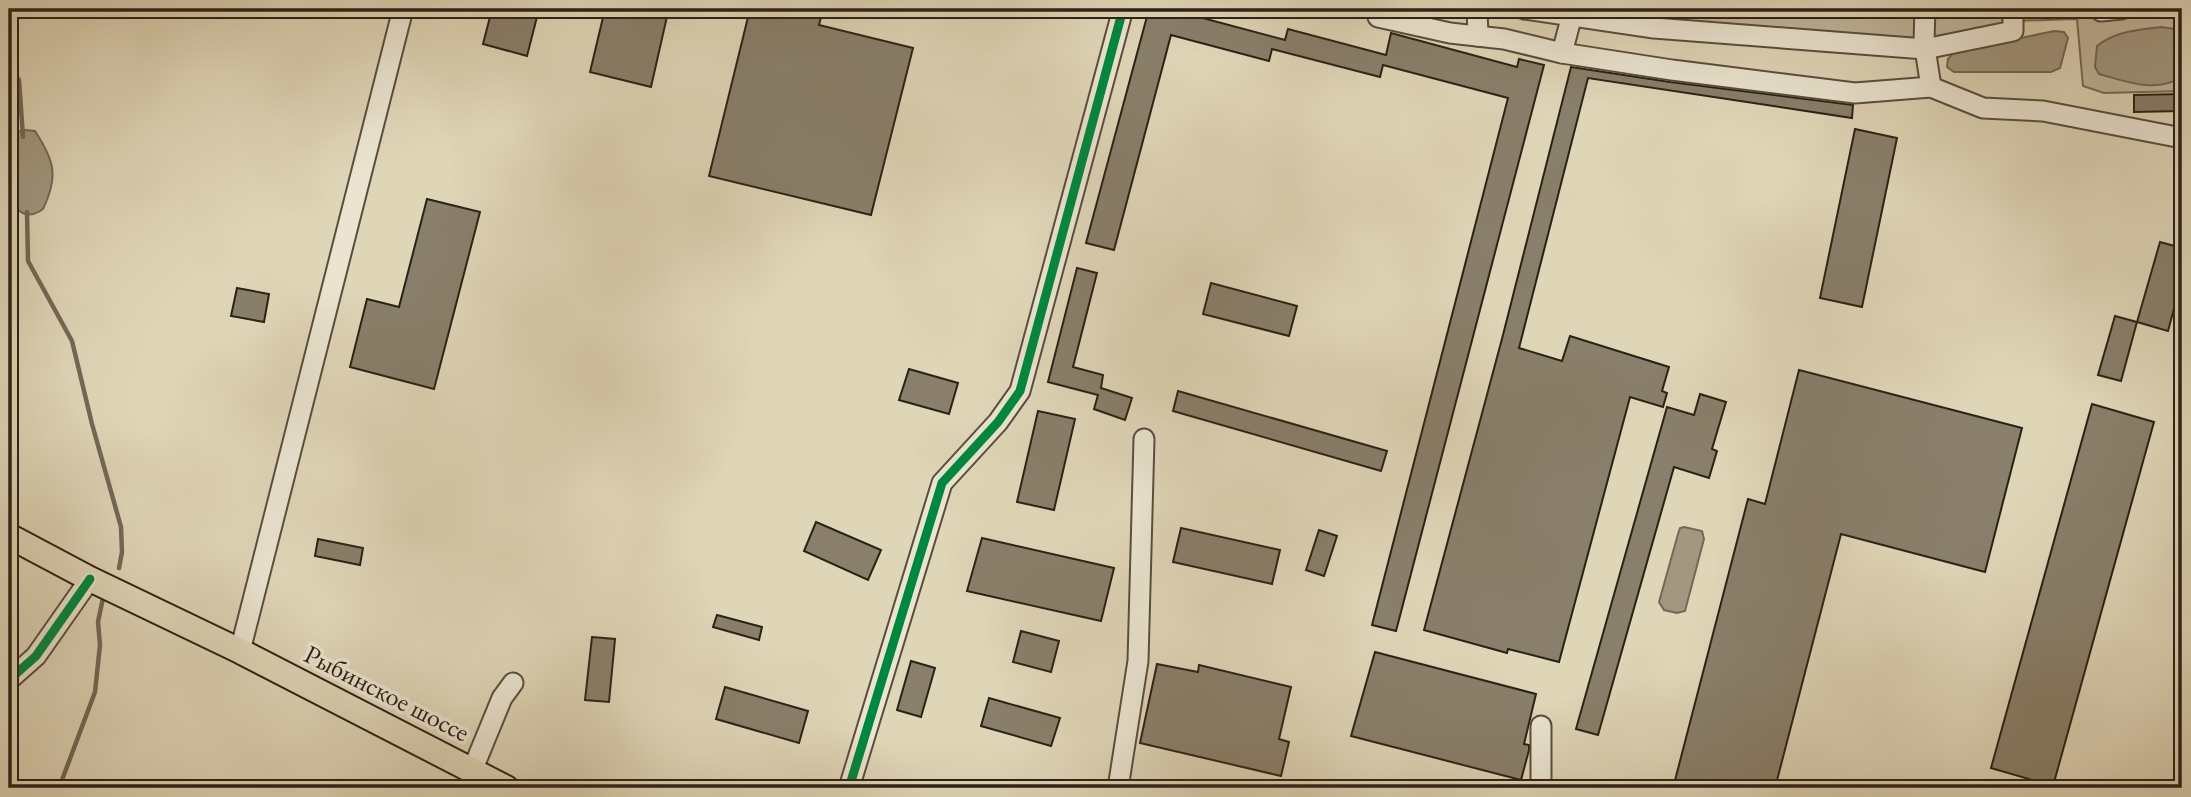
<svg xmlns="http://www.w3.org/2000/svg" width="2191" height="797" viewBox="0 0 2191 797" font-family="'EB Garamond',serif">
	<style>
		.green { fill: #c1b69c; stroke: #766c59; stroke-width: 2 }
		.water { fill: #a29880; stroke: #736856; stroke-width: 2 }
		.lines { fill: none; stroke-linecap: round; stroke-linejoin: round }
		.stream { stroke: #736856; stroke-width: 4.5 }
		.building { fill: #897f6a; stroke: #2c2116; stroke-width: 2 }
		.minor-casing { stroke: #594e3e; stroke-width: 23 }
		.major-casing { stroke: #2c2116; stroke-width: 28 }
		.minor { stroke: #eae4d0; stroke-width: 19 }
		.major { stroke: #dfd5b7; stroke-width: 24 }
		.cycleway-casing { stroke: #eae4d0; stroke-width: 13 }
		.cycleway { stroke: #00873e; stroke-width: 9 }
		.labels { text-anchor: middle; stroke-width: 7; stroke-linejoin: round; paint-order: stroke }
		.street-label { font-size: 26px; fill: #2c2116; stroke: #eae4d0 }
	</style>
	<rect width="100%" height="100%" fill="#dfd5b7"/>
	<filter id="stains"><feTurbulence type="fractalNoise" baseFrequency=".00286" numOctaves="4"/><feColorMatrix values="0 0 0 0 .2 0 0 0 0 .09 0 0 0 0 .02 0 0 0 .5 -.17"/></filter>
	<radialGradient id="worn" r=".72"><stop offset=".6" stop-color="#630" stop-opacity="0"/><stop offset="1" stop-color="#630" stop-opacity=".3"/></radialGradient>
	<polygon class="green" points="1579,9 2182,9 2182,91 2104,93 2083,86 2077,19 2013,21 1924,42 1654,19"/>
	<g class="water">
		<path d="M2161 27 2182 30 2181 77C2157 94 2124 81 2099 74L2095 67 2097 46C2115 31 2138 30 2161 27Z"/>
		<polygon points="2054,31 2064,32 2068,38 2060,68 2051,72 1954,72 1947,67 1948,59 1954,52"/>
		<path d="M25 130 35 131C54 160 59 176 43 209 27 221 16 212 9 196V139L14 133Z"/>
		<polygon points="1684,527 1702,531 1704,539 1685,611 1677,613 1664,610 1659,602 1678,534 1680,528"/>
	</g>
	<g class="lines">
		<g class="stream">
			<polyline points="9,22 20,9"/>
			<polyline points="9,68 19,80 23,137"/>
			<polyline points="27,212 28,261 72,341 92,424 121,527 122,552 119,568"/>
			<polyline points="59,788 95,692 100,645 98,622 103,598"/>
		</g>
	</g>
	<g class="building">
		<polygon points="492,9 539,9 527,56 483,44"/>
		<polygon points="605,9 656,9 668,12 651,87 590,72"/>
		<polygon points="750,9 823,9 819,25 913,48 871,215 709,176"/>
		<polygon points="1149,9 1169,9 1285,40 1288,29 1386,55 1391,33 1517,67 1519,59 1544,65 1396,631 1372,625 1508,98 1383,65 1380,77 1272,49 1269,61 1171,35 1114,250 1086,243"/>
		<polygon points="1571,67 1670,82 1853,105 1852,118 1588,78 1519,348 1562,361 1570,336 1669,367 1662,391 1667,393 1663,407 1630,397 1559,662 1508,649 1507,653 1424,630 1503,335"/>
		<polygon points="2182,94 2182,111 2134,112 2134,95"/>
		<polygon points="1855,129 1897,138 1862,307 1820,298"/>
		<polygon points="427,199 480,212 434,389 350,367 367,299 399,307"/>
		<polygon points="2160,242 2182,248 2182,279 2168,331 2137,322"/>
		<polygon points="1077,268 1097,273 1073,367 1103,375 1101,388 1132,398 1125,420 1094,409 1098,395 1048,382"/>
		<polygon points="1211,283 1297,306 1289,336 1203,314"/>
		<polygon points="237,288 269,294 264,322 231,316"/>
		<polygon points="2115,316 2137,322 2121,381 2098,375"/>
		<polygon points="909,369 958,383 949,414 899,400"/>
		<polygon points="1799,370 2022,428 1985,572 1841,534 1775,788 1673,788 1748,499 1765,504"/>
		<polygon points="1178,391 1387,451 1381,471 1173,411"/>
		<polygon points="1700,394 1726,402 1712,449 1717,451 1709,478 1674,467 1598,735 1576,729 1667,407 1694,415"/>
		<polygon points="2092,404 2154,422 2053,786 1991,768"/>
		<polygon points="1038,411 1075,419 1054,510 1017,502"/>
		<polygon points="816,522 881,550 868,580 804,551"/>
		<polygon points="1181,528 1280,550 1272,584 1173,562"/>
		<polygon points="1319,530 1337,536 1324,576 1306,570"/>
		<polygon points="982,538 1114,568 1101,621 967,591"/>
		<polygon points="318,539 363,548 360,565 315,556"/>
		<polygon points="717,615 762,627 759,640 713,627"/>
		<polygon points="1021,631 1059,641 1051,672 1013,662"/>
		<polygon points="592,637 615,639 609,702 585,700"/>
		<polygon points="1375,652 1536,694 1524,744 1529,745 1529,750 1521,780 1351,736"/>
		<polygon points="911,661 935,668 921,717 897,710"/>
		<polygon points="1157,664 1198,672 1199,665 1291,687 1279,739 1289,742 1281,776 1140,743"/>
		<polygon points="725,687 808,711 799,743 716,719"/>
		<polygon points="989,698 1060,718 1051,746 981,726"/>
	</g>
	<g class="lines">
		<g class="minor-casing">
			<g id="minor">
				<polyline points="1477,9 1478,36"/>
				<polyline points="1524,9 1654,28 1925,49 2013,31 2013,9"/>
				<polyline points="1925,9 1924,42 1931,87"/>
				<polyline points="2101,9 2101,11 2122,9"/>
				<polyline points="1378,17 1450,33 1504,39 1562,53 1672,70 1855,93 1931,87 1983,108 2043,111 2182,138"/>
				<polyline points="1562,53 1572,15"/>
				<polyline points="240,651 403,9"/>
				<polyline points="9,680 36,656 90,579"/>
				<polyline points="472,771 502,698 513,683"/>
				<polyline points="849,788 942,483 998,422 1020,391 1123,9"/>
				<polyline points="1118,788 1138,661 1144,439"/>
				<polyline points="1541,788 1541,726"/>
			</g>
		</g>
		<g class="major-casing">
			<polyline id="major" points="9,536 90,579 240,651 506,788"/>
		</g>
		<use href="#minor" class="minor"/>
		<use href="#major" class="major"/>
		<g class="cycleway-casing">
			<g id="cycleway">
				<polyline points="9,680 36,656 90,579"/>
				<polyline points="849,788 942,483 998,422 1020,391 1123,9"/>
			</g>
		</g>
		<use href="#cycleway" class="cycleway"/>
	</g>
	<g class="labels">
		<g class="street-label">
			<text transform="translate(387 693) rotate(27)" y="9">Рыбинское шоссе</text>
		</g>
	</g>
	<rect width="2191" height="797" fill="none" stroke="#dfd5b7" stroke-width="35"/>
	<rect x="10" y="10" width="2170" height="776" fill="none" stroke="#2c2116" stroke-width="3.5"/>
	<rect x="18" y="18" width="2156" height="762" fill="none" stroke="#2c2116" stroke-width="2"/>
	<rect width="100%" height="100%" filter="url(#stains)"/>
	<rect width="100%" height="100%" fill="url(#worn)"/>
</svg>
